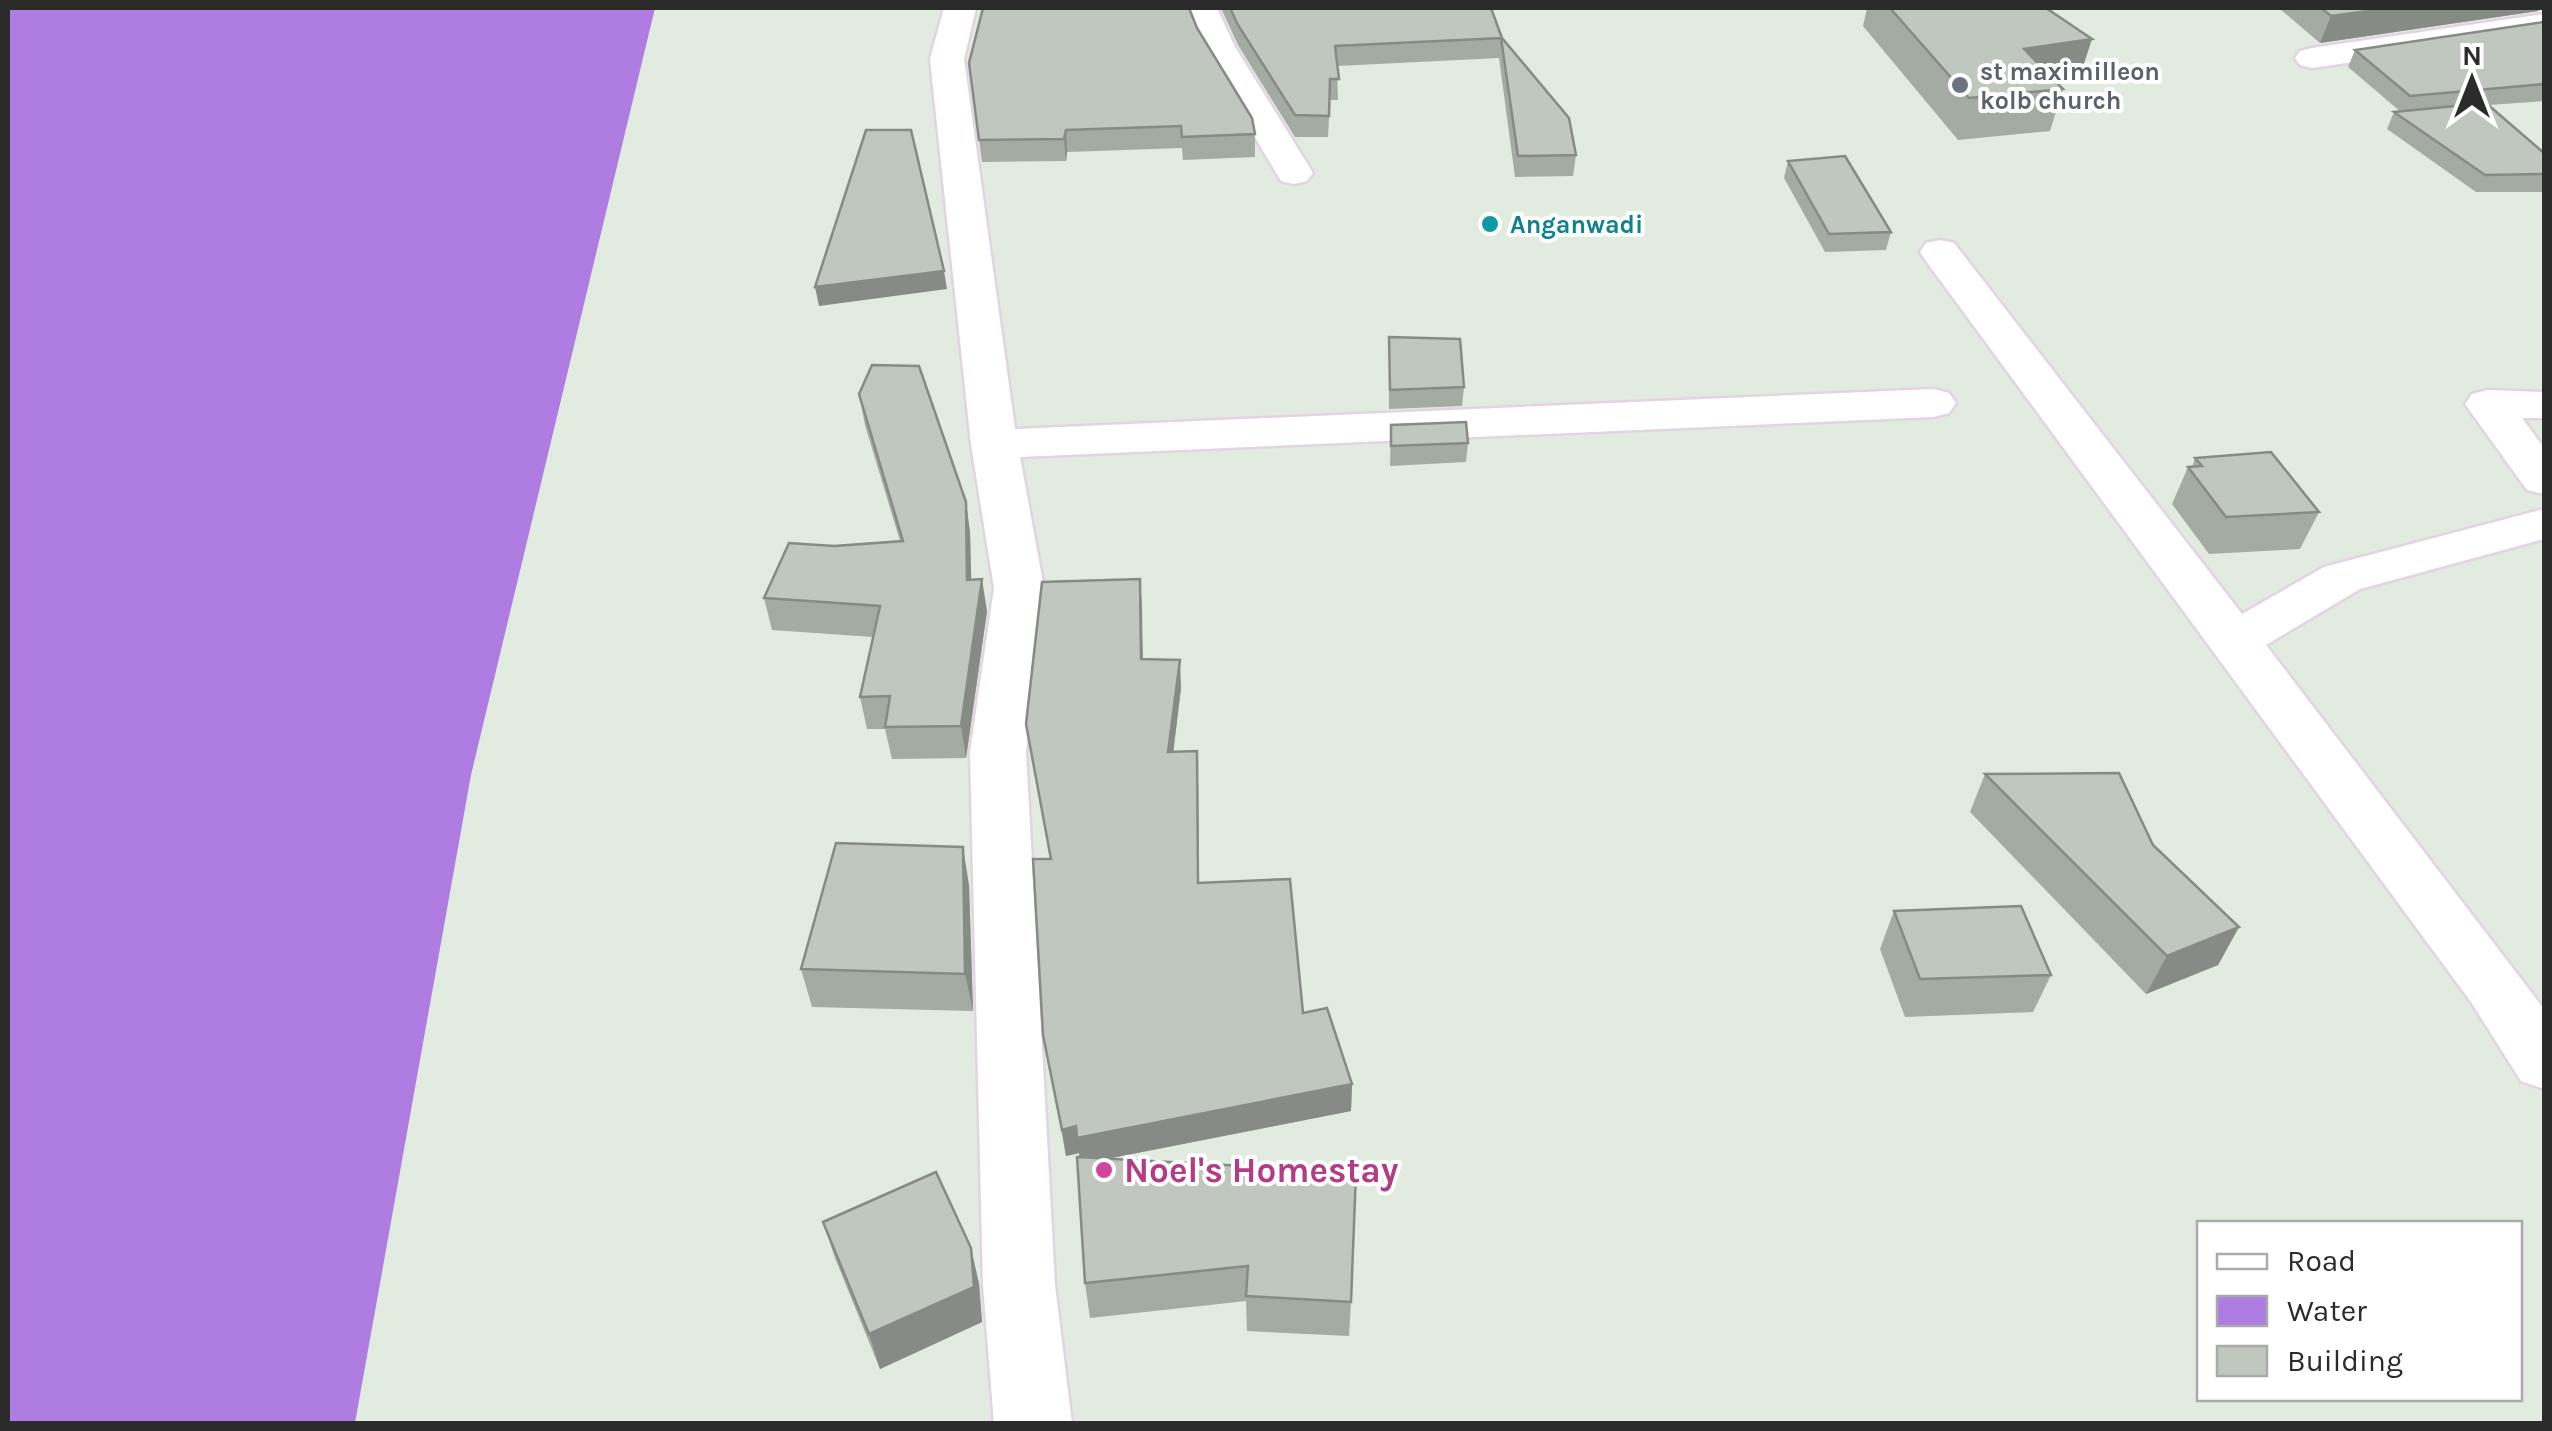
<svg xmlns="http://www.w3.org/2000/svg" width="2552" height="1431" viewBox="0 0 2552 1431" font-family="Karla,sans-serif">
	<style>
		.water { fill: #af7de2 }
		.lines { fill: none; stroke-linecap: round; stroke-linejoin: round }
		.street-casing { stroke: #e2d4e2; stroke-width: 5 }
		.street { fill: #fff; fill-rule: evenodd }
		.wall { fill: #a4aba3 }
		.shaded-wall { fill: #868b85 }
		.building { fill: #bfc7be; stroke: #868b85; stroke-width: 2.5 }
		.worship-dot { fill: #6b7280; stroke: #fff; stroke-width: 4 }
		.culture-dot { fill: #0f9aa8; stroke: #fff; stroke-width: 4 }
		.hotel-dot { fill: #d1479c; stroke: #fff; stroke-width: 4 }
		.labels { text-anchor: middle; stroke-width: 8; stroke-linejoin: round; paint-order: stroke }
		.far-worship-label { font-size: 25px; font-weight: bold; fill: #5b616d; stroke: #fff; text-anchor: start }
		.far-culture-label { font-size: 25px; font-weight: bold; fill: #0d838f; stroke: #fff; text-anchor: start }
		.near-hotel-label { font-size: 35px; font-weight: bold; fill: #b23c85; stroke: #fff; text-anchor: start }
	</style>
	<rect width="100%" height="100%" fill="#e2ebdf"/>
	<polygon class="water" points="8,8 655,8 471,775 355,1423 8,1423"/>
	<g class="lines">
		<g class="street-casing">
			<g id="street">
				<polygon points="944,8 976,8 964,59 1015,429 1933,389 1949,393 1956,403 1949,413 1933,417 1020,457 1044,588 1026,752 1055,1285 1072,1424 994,1424 983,1285 970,752 994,588 971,444 930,59"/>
				<polygon points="1185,8 1217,8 1235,47 1313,173 1307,181 1294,184 1281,181 1201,47"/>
				<polygon points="2544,14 2544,34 2312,68 2300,65 2295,58 2300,51 2312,48"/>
				<polygon points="1940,240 1954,243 2242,614 2324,567 2544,509 2544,539 2360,589 2266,645 2544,1009 2544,1089 2521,1081 2471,1002 1926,261 1920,252 1926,243"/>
				<polygon points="2488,390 2544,392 2544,418 2522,418 2544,448 2544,494 2527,490 2465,404 2472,394"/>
			</g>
		</g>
		<use href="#street" class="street"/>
	</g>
	<g class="wall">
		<polygon points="1221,8 1491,8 1502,38 1576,155 1573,176 1515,177 1499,58 1337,66 1338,100 1330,100 1328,137 1295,137 1238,45"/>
		<polygon points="1867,8 2046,8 2079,79 2057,83 2063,89 2050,131 1958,140 1863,26"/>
		<polygon points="2279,8 2539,8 2538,11 2320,43"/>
		<polygon points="2544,22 2544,101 2489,105 2544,153 2544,192 2476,192 2387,129 2394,112 2401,112 2348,67 2355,50"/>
		<polygon points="1197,28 1255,134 1255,157 1183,160 1182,148 1067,152 1066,161 982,162 969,63"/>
		<polygon points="1788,161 1891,232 1886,250 1825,252 1784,178"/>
		<polygon points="1389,337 1464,387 1462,406 1389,409"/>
		<polygon points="859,394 966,502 970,533 971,579 987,611 966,758 892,759 885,729 867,729 860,697 873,637 772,630 764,598 834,546 900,541 865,425"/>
		<polygon points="1391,425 1468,443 1466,462 1390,466"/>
		<polygon points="2195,458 2319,512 2300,549 2209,554 2172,504 2188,467 2192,467"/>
		<polygon points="1140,579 1143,659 1181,688 1173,752 1198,779 1199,883 1303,1013 1352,1084 1351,1111 1106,1159 1351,1302 1349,1336 1247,1331 1246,1301 1090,1318 1085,1283 1079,1153 1066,1156 1043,1035 1050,859 1026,724"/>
		<polygon points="1985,774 2153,845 2239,927 2218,965 2146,994 1970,812"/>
		<polygon points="969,885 973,1011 812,1007 801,969"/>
		<polygon points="1894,911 2051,975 2033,1012 1905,1017 1880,949"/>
		<polygon points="823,1222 971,1248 979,1284 982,1322 880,1369 835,1258"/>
	</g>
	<g class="shaded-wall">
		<polygon points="2390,8 2539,8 2538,11 2320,43 2331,16"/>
		<polygon points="2092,39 2079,79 2012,89 2024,49"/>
		<polygon points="1066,130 1067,152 1066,161 1064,139"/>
		<polygon points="944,271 947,289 819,306 815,287"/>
		<polygon points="966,502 970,533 972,611 967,580"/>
		<polygon points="982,579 987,611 966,758 961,726"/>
		<polygon points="1140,579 1142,606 1143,687 1141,659"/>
		<polygon points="1180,660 1181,688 1170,779 1168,752"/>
		<polygon points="1197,751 1198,779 1199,911 1198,883"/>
		<polygon points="963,847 969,885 973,1011 965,974"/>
		<polygon points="2239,927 2218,965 2146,994 2167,956"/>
		<polygon points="1352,1084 1351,1111 1081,1164 1079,1153 1066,1156 1062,1130"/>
		<polygon points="971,1248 979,1284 982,1322 880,1369 869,1334"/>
	</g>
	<g class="building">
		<polygon points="983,8 1189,8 1197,28 1252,118 1255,134 1182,137 1181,126 1066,130 1064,139 979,140 969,63"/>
		<polygon points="1230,8 1491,8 1502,38 1569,118 1576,155 1518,156 1501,38 1335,46 1339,79 1330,79 1329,116 1295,115 1238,25"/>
		<polygon points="1890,8 2046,8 2092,39 2024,49 2063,89 1969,98"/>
		<polygon points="2321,8 2390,8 2331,16"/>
		<polygon points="2544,22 2544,84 2410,96 2355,50"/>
		<polygon points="2486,103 2544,153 2544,174 2485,175 2394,112"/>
		<polygon points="866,130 911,130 944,271 815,287"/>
		<polygon points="1845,156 1891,232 1829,234 1788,161"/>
		<polygon points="1389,337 1460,339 1464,387 1390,390"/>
		<polygon points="872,365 919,366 966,502 967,580 982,579 961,726 885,727 890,696 860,697 880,606 764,598 789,543 834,546 903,541 859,394"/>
		<polygon points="1466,422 1468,443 1391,446 1391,425"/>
		<polygon points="2271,452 2319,512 2226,517 2188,467 2202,466 2195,458"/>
		<polygon points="1140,579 1141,659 1180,660 1168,752 1197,751 1198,883 1290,879 1303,1013 1327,1008 1352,1084 1077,1138 1076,1126 1062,1130 1043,1035 1033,859 1051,859 1026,724 1042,582"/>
		<polygon points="2119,773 2153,845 2239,927 2167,956 1985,774"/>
		<polygon points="836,843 963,847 965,974 801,969"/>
		<polygon points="2021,906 2051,975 1920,979 1894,911"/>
		<polygon points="1077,1157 1356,1172 1351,1302 1246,1296 1248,1266 1085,1283"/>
		<polygon points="936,1172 971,1248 974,1287 869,1334 823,1222"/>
	</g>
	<circle class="worship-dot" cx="1960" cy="85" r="10"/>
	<circle class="culture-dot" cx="1490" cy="224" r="10"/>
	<circle class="hotel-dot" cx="1104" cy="1170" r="10"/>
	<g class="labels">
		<g class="far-worship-label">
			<text x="1980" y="80">st maximilleon<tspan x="1980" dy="29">kolb church</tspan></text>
		</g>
		<g class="far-culture-label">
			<text x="1510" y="233">Anganwadi</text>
		</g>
		<g class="near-hotel-label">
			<text x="1124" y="1182">Noel's Homestay</text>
		</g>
	</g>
	<rect width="2552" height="1431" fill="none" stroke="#2b2b2b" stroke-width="20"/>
	<rect x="2197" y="1221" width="325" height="180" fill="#ffffff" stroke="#aaaaaa" stroke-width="2.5"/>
	<rect x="2217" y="1254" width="50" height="15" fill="#ffffff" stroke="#aaaaaa" stroke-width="2.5"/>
	<text x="2287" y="1271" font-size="30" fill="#2b2b2b">Road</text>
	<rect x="2217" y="1296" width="50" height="30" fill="#af7de2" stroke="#aaaaaa" stroke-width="2.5"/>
	<text x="2287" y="1321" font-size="30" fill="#2b2b2b">Water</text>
	<rect x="2217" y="1346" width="50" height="30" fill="#bfc7be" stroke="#aaaaaa" stroke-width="2.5"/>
	<text x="2287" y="1371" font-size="30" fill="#2b2b2b">Building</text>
	<g transform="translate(2472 80)" stroke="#ffffff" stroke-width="8" paint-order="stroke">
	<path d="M0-8L18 38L0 25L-18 38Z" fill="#2b2b2b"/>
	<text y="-15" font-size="28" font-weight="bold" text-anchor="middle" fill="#2b2b2b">N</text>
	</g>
</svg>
